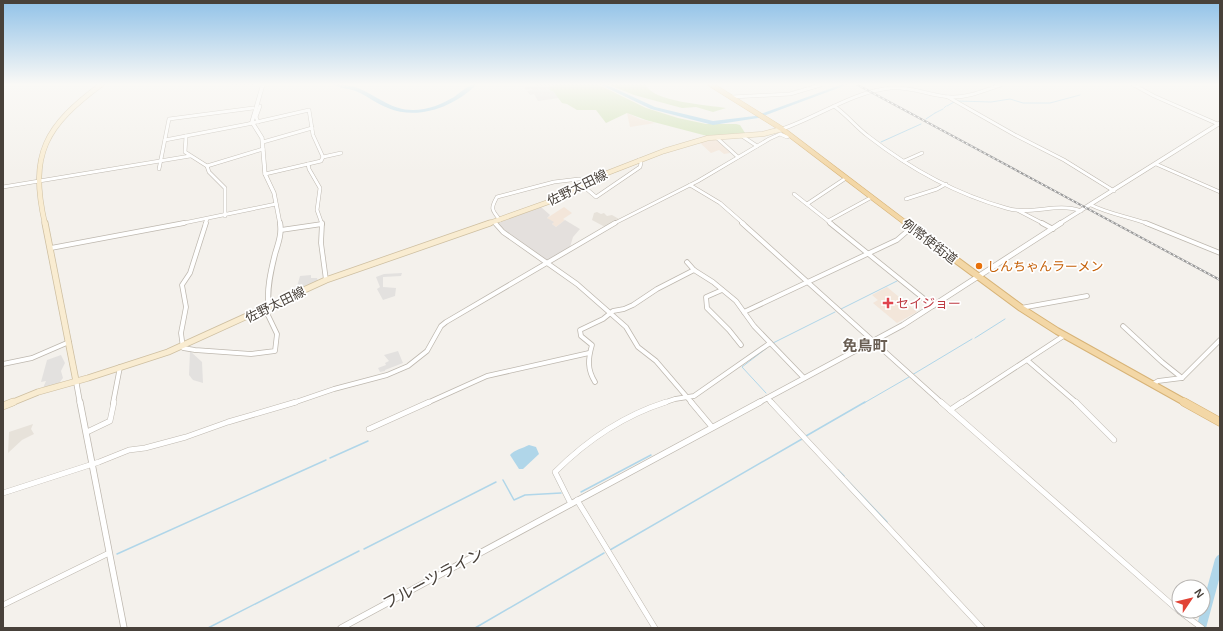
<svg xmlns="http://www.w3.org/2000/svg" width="1223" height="631" viewBox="0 0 1223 631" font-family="Helvetica,'Noto Sans JP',sans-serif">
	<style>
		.residential { fill: #e7e2da }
		.commercial { fill: #f3e6da }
		.industrial { fill: #e4e0dd }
		.green { fill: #d3e3ba }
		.parking { fill: #e3e1df }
		.water { fill: #b0d6e9 }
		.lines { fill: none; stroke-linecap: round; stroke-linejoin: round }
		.stream-far1 { stroke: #b0d6e9; stroke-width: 1 }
		.stream { stroke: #b0d6e9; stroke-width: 1.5 }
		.river { fill: #b0d6e9; fill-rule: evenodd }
		.minor-far2-casing { stroke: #beb8af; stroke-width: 4 }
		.minor-far1-casing { stroke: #beb8af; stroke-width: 5.5 }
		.minor-casing { stroke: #beb8af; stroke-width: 6 }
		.tertiary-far2-casing { stroke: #beb8af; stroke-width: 4.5 }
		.tertiary-far1-casing { stroke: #beb8af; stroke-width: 6 }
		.tertiary-casing { stroke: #beb8af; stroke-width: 7 }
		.secondary-far2-casing { stroke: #cebfa1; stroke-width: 5.5 }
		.secondary-far1-casing { stroke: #cebfa1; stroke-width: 7 }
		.secondary-casing { stroke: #cebfa1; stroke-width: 8 }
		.primary-far2-casing { stroke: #d7b377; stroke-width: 5.5 }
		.primary-far1-casing { stroke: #d7b377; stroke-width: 8 }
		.primary-casing { stroke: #d7b377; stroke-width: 9 }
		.minor-far2 { stroke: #fff; stroke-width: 3 }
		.minor-far1 { stroke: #fff; stroke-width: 4 }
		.minor { stroke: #fff; stroke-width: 5 }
		.tertiary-far2 { stroke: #fff; stroke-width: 3.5 }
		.tertiary-far1 { stroke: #fff; stroke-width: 4.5 }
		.tertiary { stroke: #fff; stroke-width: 5.5 }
		.secondary-far2 { stroke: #f9ecd1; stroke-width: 4.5 }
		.secondary-far1 { stroke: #f9ecd1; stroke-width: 5.5 }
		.secondary { stroke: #f9ecd1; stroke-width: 7 }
		.primary-far2 { stroke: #f3d7a6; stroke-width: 4.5 }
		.primary-far1 { stroke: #f3d7a6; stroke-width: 6 }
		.primary { stroke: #f3d7a6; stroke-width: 8 }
		.rail-casing { stroke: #999; stroke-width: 2 }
		.rail { stroke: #fff; stroke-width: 1; stroke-dasharray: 2.5; stroke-linecap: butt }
		.food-dot { fill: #e8710a; stroke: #fff; stroke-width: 1.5 }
		.health-dot { fill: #e0444e; stroke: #fff; stroke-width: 1.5 }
		.labels { text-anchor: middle; stroke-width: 3.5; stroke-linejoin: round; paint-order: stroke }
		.street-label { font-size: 13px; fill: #48413a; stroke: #fff }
		.food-label { font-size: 13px; fill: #c56008; stroke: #fff; text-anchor: start }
		.health-label { font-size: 13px; fill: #be3a42; stroke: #fff; text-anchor: start }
		.quarter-label { font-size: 15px; font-weight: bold; fill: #695e53; stroke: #fff }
		.near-street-label { font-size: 16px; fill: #48413a; stroke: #fff }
	</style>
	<rect width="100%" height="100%" fill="#f4f1ec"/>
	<g class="residential">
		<polygon points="597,212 601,214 604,213 607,216 612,215 619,219 605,227 592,220 594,213"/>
		<polygon points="33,424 31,429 34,434 22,440 8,453 9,432"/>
	</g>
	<g class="commercial">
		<polygon points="627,113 640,119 655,123 630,127"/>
		<polygon points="717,139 730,153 724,154 719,150 711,153 699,142"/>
		<polygon points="564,207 572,213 563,219 565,220 556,227 552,224 553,223 547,218"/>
		<polygon points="887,287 917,312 897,323 873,303 878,300 872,295"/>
	</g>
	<g class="industrial">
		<polygon points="540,84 555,84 557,85 546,88 549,87 553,90 559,98 538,101 534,94 530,95 527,91 533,90 532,89 526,90 524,88"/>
		<polygon points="541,207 550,215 547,218 554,222 552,224 556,227 565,220 580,229 573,237 570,247 547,261 510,235 497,223"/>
	</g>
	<g class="green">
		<polygon points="555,84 597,84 646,108 678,118 706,124 736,124 740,125 745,133 711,137 646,120 627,113 606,123 596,110 577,110 567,104 562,103 553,91 551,91 549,87 539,89 556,85"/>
		<path d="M607 84H645C652 102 708 105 726 108L713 112 696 107 682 108 634 95Z"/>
	</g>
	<g class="parking">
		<polygon points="402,273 401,276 383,277 383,287 396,288 395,296 383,300 377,289 380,287 376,277 384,274"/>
		<polygon points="311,275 311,278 317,278 318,281 296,290 300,276"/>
		<polygon points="190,351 202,362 203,383 193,380 189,375"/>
		<polygon points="398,351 403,363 385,370 385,371 380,372 378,368 386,365 385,363 389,361 384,355"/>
		<polygon points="61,355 65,363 61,371 63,378 59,383 43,388 46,381 41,382 47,360"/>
	</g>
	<path class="water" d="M529 445 536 447 539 454 523 469H519L510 455C514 450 523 448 529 445Z"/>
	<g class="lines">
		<g class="stream-far1">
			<polyline points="957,101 991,102 1010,99 1023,103 1050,103 1080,95"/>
			<polyline points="947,106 954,102"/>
			<polyline points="944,108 946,106"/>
			<polyline points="935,113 943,109"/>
			<polyline points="926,119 935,113"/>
			<polyline points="881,142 921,124"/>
			<polyline points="841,309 897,281"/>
			<polyline points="975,338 1005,319"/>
			<polyline points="773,343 835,312"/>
			<polyline points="912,375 972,339"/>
			<polyline points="766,393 742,367 768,347"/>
			<polyline points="864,403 909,377"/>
		</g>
		<g class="stream">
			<polyline points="806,436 865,402"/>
			<polyline points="330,458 368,441"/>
			<polyline points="838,470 844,476"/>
			<polyline points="846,479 887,522"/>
			<polyline points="503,480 514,500 525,495 561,493"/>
			<polyline points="581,492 651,455"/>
			<polyline points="364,549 496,482"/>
			<polyline points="610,550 802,439"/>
			<polyline points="117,554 326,460"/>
			<polyline points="208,628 359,551"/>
			<polyline points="475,628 604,553"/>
		</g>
		<g class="river">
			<polygon points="229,84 253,84 251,85 231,85"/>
			<path d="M333 84C342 84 351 85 360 89 379 97 391 110 413 110 428 110 442 104 454 97 461 92 469 84 477 84 455 106 419 121 388 108 377 104 369 97 358 92 350 88 340 89 333 84Z"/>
			<polygon points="599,84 605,84 655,107 713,121 755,116 843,84 849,84 758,118 713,125 651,109"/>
			<polygon points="1220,554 1220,576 1206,628 1196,628 1201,611 1203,611 1203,603 1215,559 1217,556"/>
		</g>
		<g class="minor-far2-casing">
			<g id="minor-far2">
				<polyline points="1132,84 1154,96 1220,125"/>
				<polyline points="732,97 790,94 824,84"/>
				<polyline points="948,97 1015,135 1064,160 1114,191"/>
				<path d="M834 106C847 115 856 127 868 136 909 168 956 194 1006 208 1031 216 1056 202 1081 211"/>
				<polyline points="258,122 256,117 260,106"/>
				<path d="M782 129C818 117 852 92 890 88 911 86 930 96 951 97 969 98 987 89 1004 84"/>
				<polyline points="186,136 185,152 207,166 209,172 225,188 225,216"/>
				<polyline points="742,136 757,146"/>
				<polyline points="717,138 738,157"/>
				<polyline points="165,140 248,124 309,110 313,135 323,157"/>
				<polyline points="263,142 312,128"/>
				<polyline points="904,161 922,153"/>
				<polyline points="308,164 309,169 320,188 317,210 322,224"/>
				<polyline points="1156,164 1220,192"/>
				<polyline points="207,166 263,149"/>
				<polyline points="159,169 169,119 253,108"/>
				<polyline points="265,174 321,161 323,157 341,153"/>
				<polyline points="582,185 596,197 640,167 641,163 639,160"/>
				<polyline points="690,185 720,203 744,224"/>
				<polyline points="3,187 190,156"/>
				<polyline points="794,194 832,224"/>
				<polyline points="906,199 937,189 946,184"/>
				<polyline points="807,204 846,178"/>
				<path d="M1091 205C1109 214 1130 217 1148 224"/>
				<polyline points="1019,211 1044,224"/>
				<path d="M500 220C492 210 490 209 497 197L554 182 579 179"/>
				<polyline points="828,221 872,197"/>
				<polyline points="494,222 496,224"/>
				<polyline points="179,224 276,204"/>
				<polyline points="205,224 207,219"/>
				<polyline points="320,224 322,224"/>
				<polyline points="613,224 698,181 769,139 780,134 787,137 790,135"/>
			</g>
		</g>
		<g class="minor-far1-casing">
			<g id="minor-far1">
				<polyline points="206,223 190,273 182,285 186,307 181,333 183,348 195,350 251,354 275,351 277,334 265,309"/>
				<polyline points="322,223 321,243 326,280"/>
				<polyline points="495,223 503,232 577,284 626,327 638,347 656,361 692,403"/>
				<polyline points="742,223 942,403"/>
				<polyline points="830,223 933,306"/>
				<polyline points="1042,223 1053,229"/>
				<polyline points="1146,223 1220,253"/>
				<polyline points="281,230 322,224"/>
				<polyline points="51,248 184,223"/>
				<polyline points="687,262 694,270 713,282 736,301 754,326 804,378"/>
				<polyline points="722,290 706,297 707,308 729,330 741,345"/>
				<polyline points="1021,308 1087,296"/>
				<polyline points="744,312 897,240 912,227"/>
				<polyline points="1123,326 1162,362 1182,378"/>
				<polyline points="1027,360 1077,403"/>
				<polyline points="3,364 32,358 69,342"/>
				<path d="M595 382C587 369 588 359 592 345L581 336 580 330 603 319 613 311 624 309 633 305 657 289 694 270"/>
				<polyline points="1153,384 1158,381 1182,378 1220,340"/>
				<polyline points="767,398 772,403"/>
				<polyline points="113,403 120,367"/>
				<polyline points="293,403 334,389 387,375 408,366 427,351 441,326 446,322 615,223"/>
				<polyline points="427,403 487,376 589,353"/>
				<polyline points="663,403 675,399 694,396 770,343"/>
				<polyline points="961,403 1065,335"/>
			</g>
		</g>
		<g class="minor-casing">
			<g id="minor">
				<polyline points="691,402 712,427"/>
				<polyline points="771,402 982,628"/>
				<polyline points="941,402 1179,611"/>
				<polyline points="1076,402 1114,440"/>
				<polyline points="950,410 962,402"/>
				<polyline points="369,429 429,402"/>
				<polyline points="87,432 110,421 114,402"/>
				<polyline points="3,493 99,462 129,450 145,448 186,437 228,422 296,402"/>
				<polyline points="577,500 655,628"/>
				<path d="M571 504 555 472C587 440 622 416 666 402"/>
				<polyline points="3,605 109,553"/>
				<polyline points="1179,611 1202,628"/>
			</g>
		</g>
		<g class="tertiary-far2-casing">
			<g id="tertiary-far2">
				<polyline points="263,84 252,122 262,138 265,174 274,193 280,224"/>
				<polyline points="1059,224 1220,123"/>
			</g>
		</g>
		<g class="tertiary-far1-casing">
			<g id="tertiary-far1">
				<path d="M269 307C266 291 271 270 275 254 278 244 282 234 280 223"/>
				<polyline points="76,381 80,403"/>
				<polyline points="758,403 903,325 1061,223"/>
			</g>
		</g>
		<g class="tertiary-casing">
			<g id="tertiary">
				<polyline points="80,402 124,628"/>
				<polyline points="341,628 760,402"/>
			</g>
		</g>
		<g class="secondary-far2-casing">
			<g id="secondary-far2">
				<path d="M45 224C29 154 45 126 102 84"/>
				<polyline points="487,224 554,200 597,177 664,151 708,138 763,134 782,129"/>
			</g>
		</g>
		<g class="secondary-far1-casing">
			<g id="secondary-far1">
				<polyline points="45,223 76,381"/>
				<polyline points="11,403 38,392 88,378 168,352 326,280 490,223"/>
			</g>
		</g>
		<g class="secondary-casing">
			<polyline id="secondary" points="3,406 13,402"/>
		</g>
		<g class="primary-far2-casing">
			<polyline id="primary-far2" points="710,84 782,129 907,224"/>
		</g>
		<g class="primary-far1-casing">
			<polyline id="primary-far1" points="906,223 1021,308 1057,331 1186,403"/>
		</g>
		<g class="primary-casing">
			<polyline id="primary" points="1184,402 1220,422"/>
		</g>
		<use href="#minor-far2" class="minor-far2"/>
		<use href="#minor-far1" class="minor-far1"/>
		<use href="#minor" class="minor"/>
		<use href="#tertiary-far2" class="tertiary-far2"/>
		<use href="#tertiary-far1" class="tertiary-far1"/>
		<use href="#tertiary" class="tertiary"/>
		<use href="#secondary-far2" class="secondary-far2"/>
		<use href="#secondary-far1" class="secondary-far1"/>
		<use href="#secondary" class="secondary"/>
		<use href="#primary-far2" class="primary-far2"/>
		<use href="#primary-far1" class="primary-far1"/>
		<use href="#primary" class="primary"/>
		<g class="rail-casing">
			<polyline id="rail" points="856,84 1220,280"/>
		</g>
		<use href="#rail" class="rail"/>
	</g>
	<linearGradient id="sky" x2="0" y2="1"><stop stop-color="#91c2e8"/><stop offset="0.49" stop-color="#faf9f6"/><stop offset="1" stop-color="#faf9f6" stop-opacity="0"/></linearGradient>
	<rect width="1223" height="172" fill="url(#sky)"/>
	<circle class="food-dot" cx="979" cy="266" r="4"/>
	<path class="health-dot" d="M886 297h4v4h4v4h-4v4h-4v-4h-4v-4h4z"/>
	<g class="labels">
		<g class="street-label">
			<text transform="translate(577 187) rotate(-26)" y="5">佐野太田線</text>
			<text transform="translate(930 241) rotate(37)" y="5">例幣使街道</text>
			<text transform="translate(275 304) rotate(-26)" y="5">佐野太田線</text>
		</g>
		<g class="food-label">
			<text x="987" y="271">しんちゃんラーメン</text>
		</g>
		<g class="health-label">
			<text x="896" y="308">セイジョー</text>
		</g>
		<g class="quarter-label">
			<text x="865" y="351">免鳥町</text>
		</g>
		<g class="near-street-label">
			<text transform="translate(433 578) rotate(-28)" y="6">フルーツライン</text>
		</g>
	</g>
	<rect width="1223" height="631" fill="none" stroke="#48413a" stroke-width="8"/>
	<g transform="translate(1191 599) rotate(55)"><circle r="19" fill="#ffffff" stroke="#b6b3b0"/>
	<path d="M0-3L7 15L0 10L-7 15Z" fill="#e14336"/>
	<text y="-6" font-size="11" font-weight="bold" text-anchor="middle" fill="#48413a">N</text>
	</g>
</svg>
